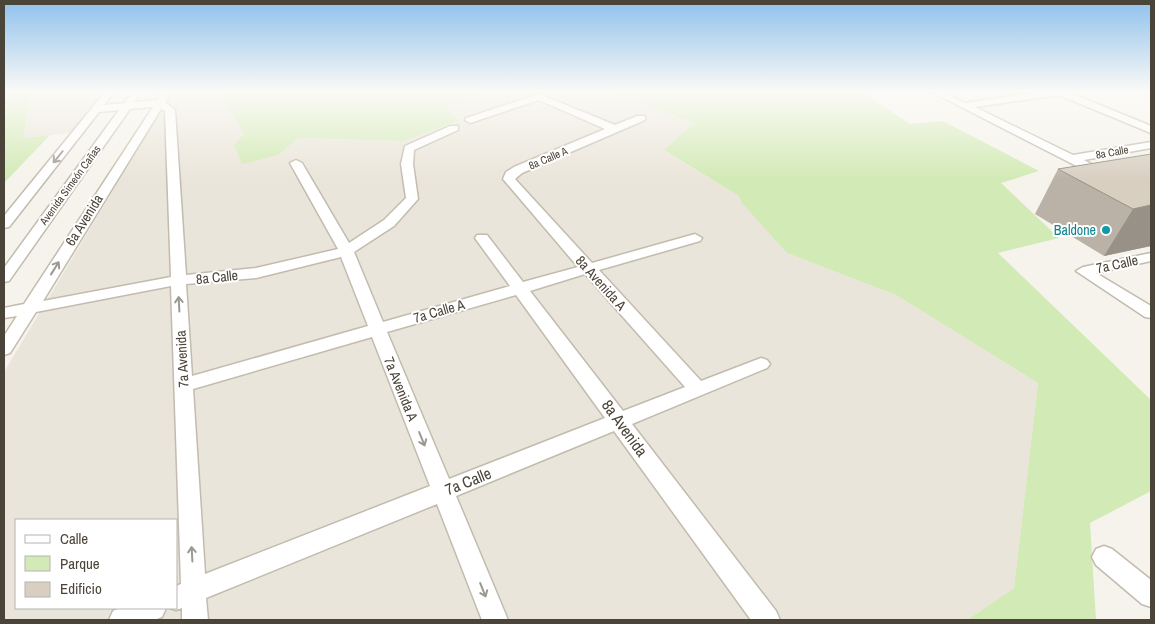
<svg xmlns="http://www.w3.org/2000/svg" width="1155" height="624" viewBox="0 0 1155 624" font-family="'Archivo Narrow',sans-serif">
	<style>
		.residential { fill: #eae5da; fill-rule: evenodd }
		.green { fill: #d2eab5 }
		.lines { fill: none; stroke-linecap: round; stroke-linejoin: round }
		.minor-casing { stroke: #c2bbae; stroke-width: 3 }
		.minor { fill: #fff; fill-rule: evenodd }
		.wall { fill: #bab2a6 }
		.shaded-wall { fill: #979187 }
		.building { fill: #d8cfc1; stroke: #979187 }
		.oneway { stroke: #9c9892 }
		.culture-dot { fill: #0f9aa8; stroke: #fff; stroke-width: 2 }
		.labels { text-anchor: middle; stroke-width: 4; stroke-linejoin: round; paint-order: stroke }
		.far-street-label { font-size: 11px; fill: #4b4439; stroke: #fff }
		.street-label { font-size: 14px; fill: #4b4439; stroke: #fff }
		.culture-label { font-size: 14px; fill: #0d838f; stroke: #fff; text-anchor: end }
		.near-street-label { font-size: 16px; fill: #4b4439; stroke: #fff }
	</style>
	<rect width="100%" height="100%" fill="#f6f3ec"/>
	<g class="residential">
		<polygon points="31,92 105,92 71,133 23,138"/>
		<path d="M172 92H237L222 96 244 134 278 155 299 138 403 141 460 119 444 108 484 92H611L694 123 665 151 739 196 787 253 896 295 1038 383 1014 588 967 620H4V372ZM16 520H176V608H16Z"/>
	</g>
	<g class="green">
		<polygon points="4,92 31,92 23,138 50,135 4,183"/>
		<polygon points="238,92 484,92 445,108 460,120 403,141 299,138 278,155 242,164 234,145 244,134 221,96"/>
		<polygon points="611,92 862,92 910,124 943,121 1039,171 1001,183 1059,238 998,253 1151,400 1151,491 1090,523 1096,620 967,620 1014,588 1038,383 896,295 787,253 741,202 739,196 664,150 694,123"/>
	</g>
	<g class="lines">
		<g class="minor-casing">
			<g id="minor">
				<path d="M105 92H114L104 105 124 103 132 92H141L134 102 157 100 162 92H171L165 102 175 110 186 275 256 268 338 249 290 163 296 160 302 163 349 243 384 220 406 198 401 164 405 146 450 126H458V130L414 150 413 164 418 199 394 226 354 252 383 322 510 286 475 238 477 235H487L523 282 578 267 503 179 506 172 514 167 605 129 539 100 470 123 465 120 466 118 539 94 615 125 637 116H645V120L522 173 515 179 592 263 695 234 702 238 700 241 599 270 701 381 761 358 767 360 770 364 767 368 632 424 776 611 780 620H751L614 431 456 496 508 620H482L437 504 206 598 208 620H182V608L176 610 170 608H176V586L181 584 171 286 36 312 10 353 4 355V336L17 316 4 318V308L24 304 153 107 130 109 9 281 4 282V268L119 110 99 112 9 227 4 228V216ZM161 109 165 111 171 277 43 301ZM341 257 368 326 192 376 186 284 256 278ZM585 274 685 387 623 411 530 291ZM516 295 605 418 449 479 387 332ZM372 337 430 486 205 574 193 389Z"/>
				<polygon points="932,92 944,92 965,103 1040,92 1068,92 1151,126 1151,133 1059,95 975,107 1073,155 1151,142 1151,148 1084,160 1110,175 1104,179 1100,178"/>
				<polygon points="1151,253 1151,261 1096,273 1151,306 1151,318 1145,317 1076,271 1083,267"/>
				<polygon points="1104,546 1112,549 1151,580 1151,607 1142,604 1096,565 1092,557 1096,549"/>
				<polygon points="120,608 166,608 162,617 154,620 109,620 113,611"/>
			</g>
		</g>
		<use href="#minor" class="minor"/>
	</g>
	<polygon class="wall" points="1151,154 1151,246 1104,256 1035,214 1058,169"/>
	<polygon class="shaded-wall" points="1151,205 1151,246 1104,256 1133,209"/>
	<polygon class="building" points="1151,154 1151,205 1133,209 1058,169"/>
	<defs><path id="oneway-shaft" d="M-6 0H5M1.5-3L5.5 0L1.5 3" fill="none" stroke-width="1.6" stroke-linecap="round" stroke-linejoin="round" transform="scale(1.25)"/></defs>
	<g class="oneway">
		<use href="#oneway-shaft" transform="translate(58 157) rotate(129)"/>
		<use href="#oneway-shaft" transform="translate(55 268) rotate(-58)"/>
		<use href="#oneway-shaft" transform="translate(179 304) rotate(-93)"/>
		<use href="#oneway-shaft" transform="translate(422 439) rotate(68)"/>
		<use href="#oneway-shaft" transform="translate(192 554) rotate(-93)"/>
		<use href="#oneway-shaft" transform="translate(483 590) rotate(68)"/>
	</g>
	<linearGradient id="sky" x2="0" y2="1"><stop stop-color="#8fc1ec"/><stop offset="0.51" stop-color="#fbfaf6"/><stop offset="1" stop-color="#fbfaf6" stop-opacity="0"/></linearGradient>
	<rect width="1155" height="180" fill="url(#sky)"/>
	<circle class="culture-dot" cx="1106" cy="230" r="5"/>
	<g class="labels">
		<g class="far-street-label">
			<text transform="translate(1112 152) rotate(-10)" y="4">8a Calle</text>
			<text transform="translate(548 158) rotate(-23)" y="4">8a Calle A</text>
			<text transform="translate(70 185) rotate(-54)" y="4">Avenida Simeón Cañas</text>
		</g>
		<g class="street-label">
			<text transform="translate(84 220) rotate(-58)" y="5">6a Avenida</text>
			<text transform="translate(1117 264) rotate(-12)" y="5">7a Calle</text>
			<text transform="translate(217 277) rotate(-6)" y="5">8a Calle</text>
			<text transform="translate(601 283) rotate(48)" y="5">8a Avenida A</text>
			<text transform="translate(439 311) rotate(-16)" y="5">7a Calle A</text>
			<text transform="translate(182 359) rotate(-93)" y="5">7a Avenida</text>
			<text transform="translate(401 389) rotate(68)" y="5">7a Avenida A</text>
		</g>
		<g class="culture-label">
			<text x="1096" y="235">Baldone</text>
		</g>
		<g class="near-street-label">
			<text transform="translate(625 428) rotate(54)" y="6">8a Avenida</text>
			<text transform="translate(468 481) rotate(-22)" y="6">7a Calle</text>
		</g>
	</g>
	<rect width="1155" height="624" fill="none" stroke="#4b4439" stroke-width="10"/>
	<rect x="15" y="519" width="162" height="90" fill="#ffffff" stroke="#b7b4b0"/>
	<rect x="25" y="535" width="25" height="8" fill="#ffffff" stroke="#b7b4b0"/>
	<text x="60" y="544" font-size="15" fill="#4b4439">Calle</text>
	<rect x="25" y="556" width="25" height="15" fill="#d2eab5" stroke="#b7b4b0"/>
	<text x="60" y="569" font-size="15" fill="#4b4439">Parque</text>
	<rect x="25" y="582" width="25" height="15" fill="#d8cfc1" stroke="#b7b4b0"/>
	<text x="60" y="594" font-size="15" fill="#4b4439">Edificio</text>
</svg>
